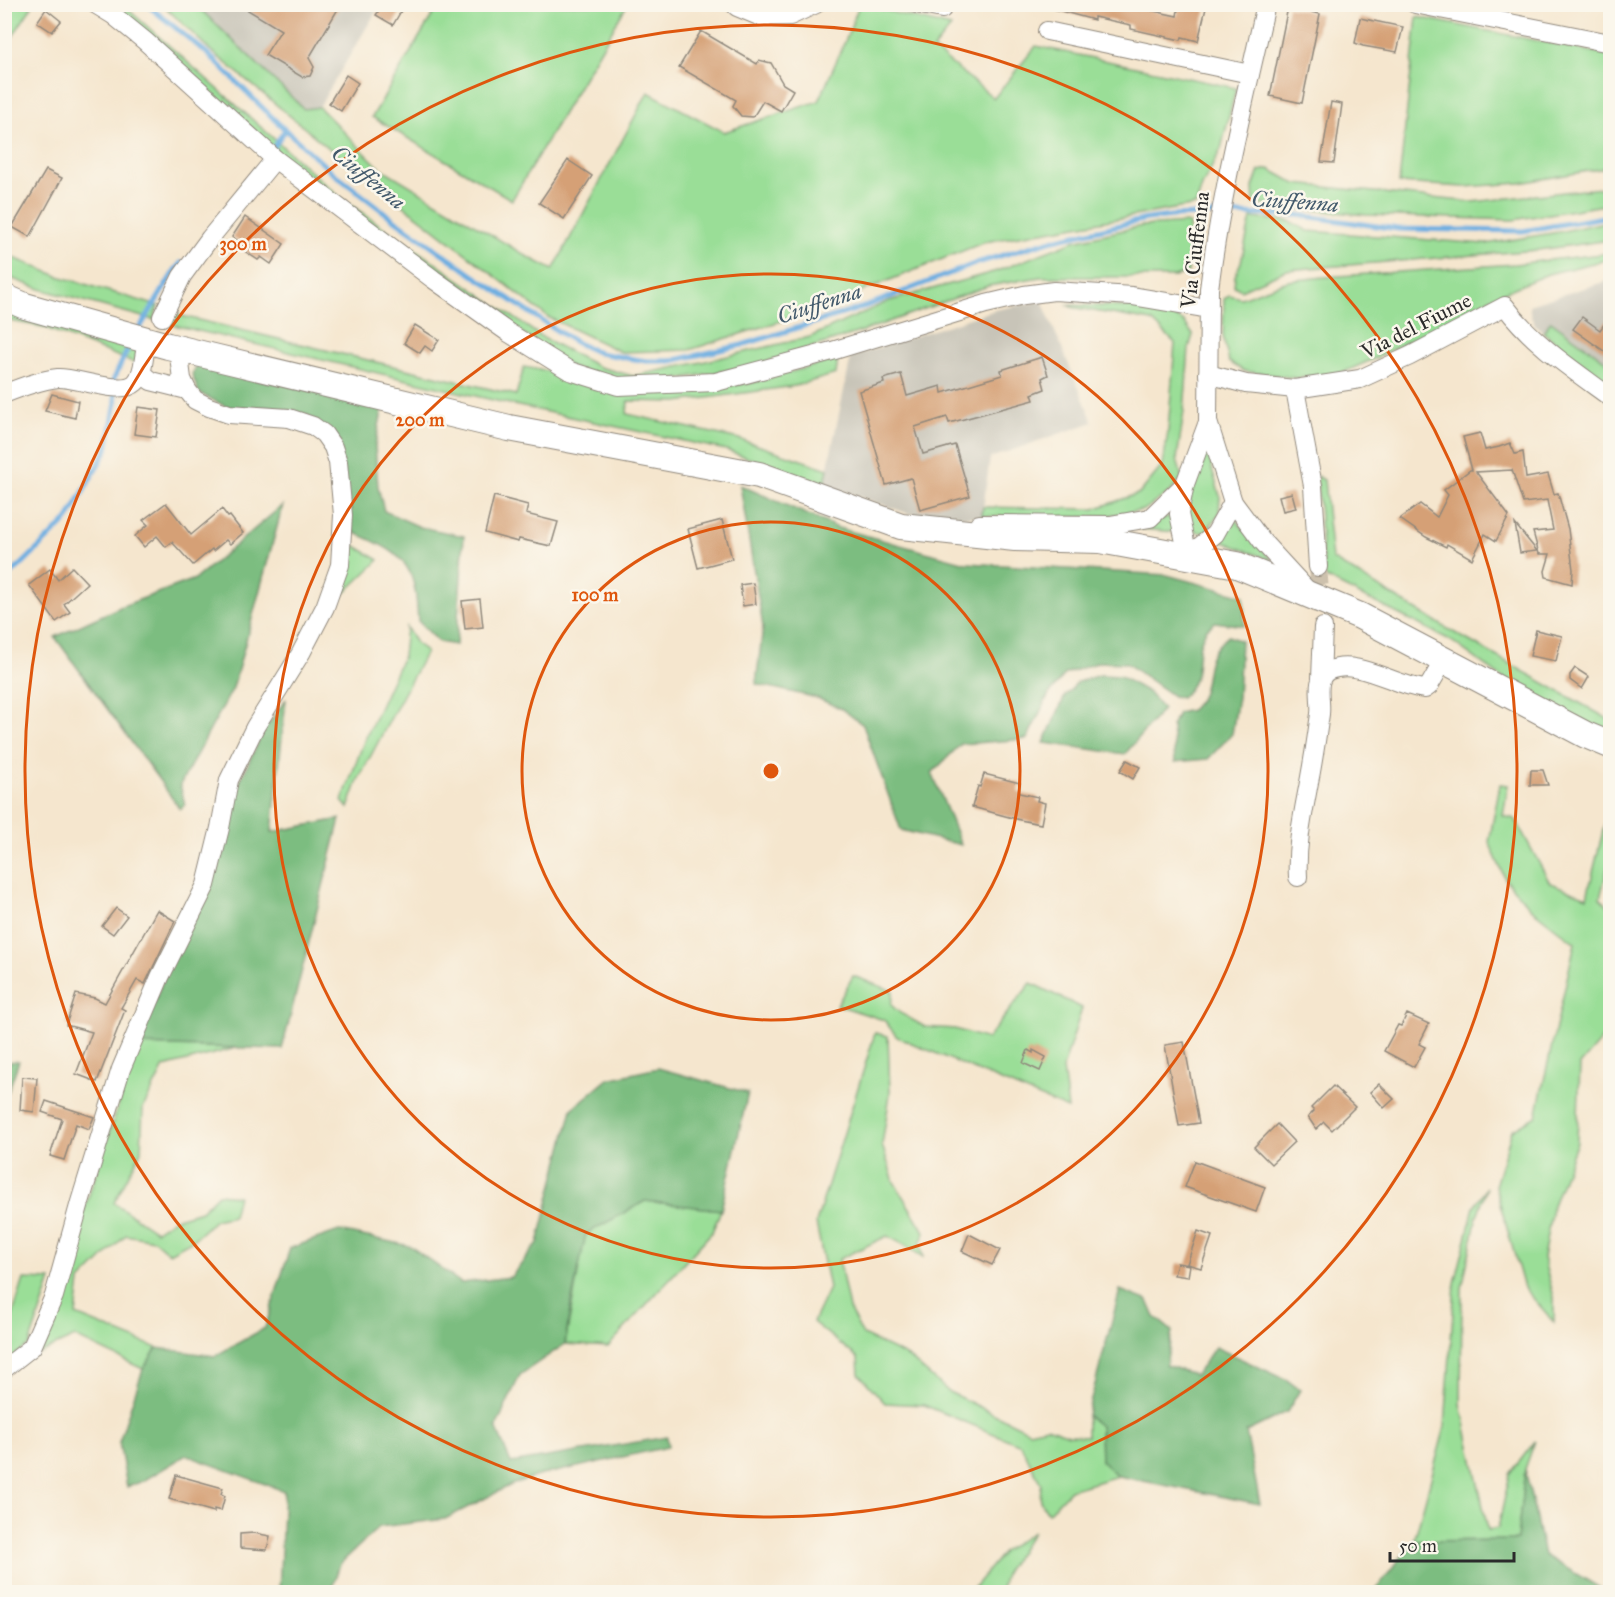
<svg xmlns="http://www.w3.org/2000/svg" width="1615" height="1597" viewBox="0 0 1615 1597" font-family="'IM FELL Great Primer',serif">
	<style>
		.industrial { fill: #c8c4b8 }
		.green { fill: #9ade97; stroke: #628461; stroke-width: 1.5 }
		.forest { fill: #7bbd80; stroke: #537456; stroke-width: 1.5 }
		.lines { fill: none; stroke-linecap: round; stroke-linejoin: round }
		.stream { stroke: #6daee1; stroke-width: 5 }
		.building { fill: #d5a076 }
		.street-tunnel { stroke: #cdc1ad; stroke-width: 18; stroke-dasharray: 18 9; stroke-linecap: butt }
		.street-casing { stroke: #90887c; stroke-width: 20 }
		.secondary-casing { stroke: #90887c; stroke-width: 28 }
		.street { stroke: #fff; stroke-width: 18 }
		.secondary { stroke: #fff; stroke-width: 26 }
		.ring { fill: none; stroke: #df570e; stroke-width: 3 }
		.labels { text-anchor: middle; stroke-width: 5; stroke-linejoin: round; paint-order: stroke }
		.street-label { font-size: 21px; fill: #2b2b2b; stroke: #fbf7ec }
		.water-label { font-size: 22px; font-style: italic; fill: #42596b; stroke: #fbf7ec }
		.centre { fill: #df570e; stroke: #fbf7ec; stroke-width: 3 }
		.ring-label { font-size: 18px; text-anchor: middle; font-weight: bold; fill: #df570e; stroke: #fbf7ec; stroke-width: 5; stroke-linejoin: round; paint-order: stroke }
	</style>
	<rect width="100%" height="100%" fill="#fbf7ec"/>
	<filter id="ink" filterUnits="userSpaceOnUse"><feTurbulence type="fractalNoise" baseFrequency=".0167" numOctaves="2"/><feDisplacementMap in="SourceGraphic" scale="12" xChannelSelector="R" yChannelSelector="G"/><feConvolveMatrix kernelMatrix="1 2 1 2 8 2 1 2 1" color-interpolation-filters="sRGB"/></filter>
	<filter id="wash" filterUnits="userSpaceOnUse"><feTurbulence type="fractalNoise" baseFrequency=".008" numOctaves="4" result="noise"/><feDisplacementMap in="SourceGraphic" scale="24" xChannelSelector="R" yChannelSelector="G"/><feGaussianBlur stdDeviation="1.35" result="paint"/><feColorMatrix in="noise" values="0 0 0 0 0 0 0 0 0 0 0 0 0 0 0 0 0 1.4 0 .05"/><feComposite in="paint" operator="in"/></filter>
	<g filter="url(#wash)">
		<rect width="100%" height="100%" fill="#f5e6ce"/>
		<g class="industrial">
			<polygon points="196,5 380,5 319,107 304,109"/>
			<polygon points="1610,280 1610,364 1551,321 1543,332 1535,324 1531,317 1529,305"/>
			<polygon points="1042,301 1093,422 990,458 982,516 925,519 824,485 851,357 995,310"/>
		</g>
		<g class="green">
			<polygon points="5,4 33,5 5,48 4,5"/>
			<polygon points="439,4 627,5 512,200 372,117"/>
			<polygon points="104,5 123,5 341,198 545,339 599,367 633,376 702,362 810,337 889,301 997,271 1074,241 1142,226 1189,223 1188,272 1175,277 1040,277 988,286 866,330 753,366 677,379 620,381 571,367 337,203"/>
			<polygon points="163,5 196,5 304,109 319,107 379,167 528,257 553,270 648,92 724,132 819,101 849,32 859,5 864,5 951,27 933,49 994,98 1036,46 1236,88 1221,149 1202,186 1196,205 985,242 810,312 689,350 621,352 548,317 325,145 210,50"/>
			<polygon points="1417,17 1610,55 1610,167 1520,183 1464,187 1399,183"/>
			<polygon points="1269,169 1296,184 1472,202 1610,187 1610,204 1513,220 1366,215 1254,204 1253,187 1259,171"/>
			<polygon points="1251,218 1289,221 1308,231 1486,244 1559,232 1610,221 1610,240 1538,250 1286,270 1241,290 1234,286 1235,276 1241,262"/>
			<polygon points="1610,253 1610,259 1548,274 1495,296 1378,357 1342,373 1296,378 1244,371 1229,362 1223,336 1224,299 1229,295 1241,298 1288,281 1324,277 1515,264"/>
			<polygon points="4,254 58,276 158,306 154,320 40,289 5,276"/>
			<polygon points="1068,305 1135,307 1171,314 1184,322 1193,335 1189,348 1184,411 1177,459 1182,478 1171,491 1144,510 1097,517 982,516 983,507 1094,509 1140,493 1163,465 1168,431 1175,343 1152,321 1071,307"/>
			<polygon points="4,307 139,348 135,363 43,327 5,320"/>
			<polygon points="173,314 516,395 524,367 664,391 751,383 838,359 836,374 795,386 677,402 628,401 627,414 739,439 828,469 824,485 726,450 514,405 169,324"/>
			<polygon points="1551,321 1610,364 1610,385 1543,332"/>
			<path d="M1205 447 1208 448 1212 469 1220 496 1219 514 1205 533C1168 531 1196 484 1202 466 1204 460 1204 453 1205 447Z"/>
			<polygon points="1317,476 1324,480 1332,559 1448,629 1603,716 1610,721 1610,736 1515,687 1450,640 1324,577"/>
			<polygon points="1171,515 1174,532 1142,529"/>
			<polygon points="1233,517 1273,561 1221,541"/>
			<polygon points="347,541 379,560 330,607"/>
			<polygon points="406,627 416,643 426,652 359,778 348,808 342,801 363,744 403,656"/>
			<polygon points="1500,784 1508,785 1503,816 1515,819 1550,883 1587,897 1610,802 1610,858 1600,898 1610,907 1610,1030 1580,1065 1577,1142 1552,1208 1543,1258 1554,1297 1554,1322 1524,1288 1495,1186 1512,1130 1536,1116 1575,943 1534,911 1506,881 1489,842"/>
			<polygon points="853,976 893,991 891,1005 900,1013 925,1027 955,1029 987,1039 1031,983 1082,1008 1063,1068 1068,1109 897,1037 884,1020 837,1005"/>
			<polygon points="875,1033 888,1036 890,1094 882,1145 894,1182 925,1233 920,1243 923,1257 903,1244 887,1236 839,1259 849,1309 863,1335 908,1357 949,1392 1029,1431 1047,1427 1069,1435 1087,1436 1087,1415 1100,1426 1101,1461 1118,1476 1070,1490 1048,1513 1040,1501 1041,1484 1021,1445 924,1405 885,1403 859,1374 858,1358 813,1322 829,1288 816,1223"/>
			<polygon points="138,1045 236,1048 164,1067 143,1108 141,1151 114,1203 156,1231 174,1219 201,1211 218,1194 238,1196 233,1216 215,1220 193,1240 169,1253 154,1240 126,1235 80,1281 76,1315 157,1348 143,1369 75,1337 37,1354"/>
			<polygon points="1487,1187 1477,1216 1462,1288 1461,1404 1488,1530 1498,1528 1510,1474 1535,1441 1525,1469 1517,1540 1414,1541 1445,1427 1455,1283 1474,1207"/>
			<polygon points="645,1201 721,1210 712,1232 608,1347 565,1344 585,1234"/>
			<polygon points="24,1279 51,1280 29,1345 5,1362 5,1317 12,1317"/>
			<polygon points="1033,1532 1006,1571 1000,1592 970,1592 1003,1552"/>
		</g>
		<g class="forest">
			<path d="M198 364 383 406 375 446 378 487 384 511 420 527 464 536 456 645 439 642 418 621C417 606 416 582 408 569 396 548 369 540 349 530L342 462 307 415 273 407 229 408 199 393 192 374Z"/>
			<path d="M740 485 838 528 966 563 1167 575 1244 596V626L1215 622C1212 625 1207 628 1205 632 1191 657 1207 674 1181 698L1173 696 1126 663 1099 662 1065 674 1049 694 1027 739 961 744 932 773 961 845 901 830 863 725 842 709 817 698 756 684 763 627Z"/>
			<polygon points="283,505 233,688 180,785 185,805 180,809 55,637 120,607 195,579"/>
			<path d="M1228 636 1241 641 1238 697 1232 734 1208 759 1175 762 1172 726 1178 713 1191 710C1195 706 1200 701 1202 695 1211 668 1202 657 1228 636Z"/>
			<polygon points="1100,675 1120,676 1148,692 1163,709 1125,754 1044,743 1065,696 1078,682"/>
			<polygon points="286,699 272,832 340,819 282,1049 138,1045 233,796 263,732"/>
			<polygon points="19,1061 5,1100 5,1063 6,1062"/>
			<polygon points="658,1068 748,1093 721,1210 645,1201 586,1234 571,1304 565,1344 520,1375 496,1427 511,1463 667,1437 668,1447 537,1476 511,1485 445,1519 379,1527 340,1564 332,1588 328,1592 279,1592 284,1491 186,1455 143,1481 127,1487 119,1442 143,1369 157,1348 215,1356 265,1328 290,1248 339,1231 410,1246 461,1283 511,1277 538,1243 572,1109 608,1079"/>
			<polygon points="1120,1290 1148,1301 1155,1317 1172,1331 1166,1365 1196,1375 1215,1347 1287,1380 1300,1390 1287,1412 1246,1432 1260,1504 1118,1476 1101,1461 1100,1426 1087,1415"/>
			<polygon points="1525,1469 1544,1555 1607,1592 1374,1592 1414,1541 1517,1540"/>
		</g>
		<g class="lines">
			<g class="stream">
				<polyline points="146,4 208,54 278,123 333,173 392,218 473,275 556,330 577,343 599,353 646,361 671,361 742,345 861,308 977,263 1049,241 1147,219 1172,216 1223,214 1297,215 1398,229 1523,231 1610,216"/>
				<polyline points="271,151 285,130"/>
				<polyline points="138,331 175,270 181,263"/>
				<polyline points="4,579 20,566 68,519 107,449 116,402 113,381 130,344"/>
			</g>
		</g>
		<g id="blocks">
			<g class="building">
				<polygon points="238,4 341,4 309,58 314,67 310,76 302,77 265,55 281,30"/>
				<polygon points="383,4 405,4 393,25 376,15"/>
				<polygon points="1054,4 1151,4 1149,10 1177,16 1179,4 1207,4 1198,41 1182,37 1181,40 1131,29 1131,25 1094,17 1094,20 1053,9"/>
				<polygon points="1288,7 1320,14 1302,103 1270,96"/>
				<polygon points="46,9 61,21 52,32 37,22"/>
				<polygon points="1360,18 1403,27 1397,52 1363,46 1355,43"/>
				<polygon points="701,31 757,64 759,60 771,63 783,84 793,90 781,111 763,101 753,117 741,116 733,106 736,100 679,67"/>
				<polygon points="346,75 358,83 341,111 329,103"/>
				<polygon points="1331,102 1342,104 1334,163 1321,162"/>
				<polygon points="568,160 592,176 564,219 539,203"/>
				<polygon points="46,170 62,178 30,237 12,227"/>
				<polygon points="245,217 284,244 271,264 261,257 258,260 237,246 240,242 232,237"/>
				<polygon points="1611,315 1611,356 1573,329 1582,317 1600,330"/>
				<polygon points="415,325 439,340 432,351 425,346 420,353 404,343"/>
				<polygon points="1042,357 1048,375 1042,378 1045,389 1032,394 1034,400 949,423 947,417 915,427 923,454 955,445 970,496 920,510 911,478 886,485 859,391 884,383 883,379 901,374 907,396 941,386 942,393 1002,375 1001,370"/>
				<polygon points="52,394 78,401 75,418 45,411"/>
				<polygon points="138,407 160,410 156,437 134,434"/>
				<polygon points="1480,433 1485,450 1499,447 1510,443 1515,454 1523,452 1526,478 1548,474 1554,494 1558,493 1568,529 1573,570 1572,584 1546,577 1545,571 1550,554 1539,554 1533,532 1553,530 1547,500 1523,503 1512,470 1476,472 1509,516 1496,541 1485,534 1472,559 1447,544 1446,547 1426,537 1400,519 1420,504 1437,517 1448,495 1444,490 1470,470 1472,470 1463,437"/>
				<polygon points="1292,493 1296,508 1283,511 1279,496"/>
				<polygon points="494,496 528,505 526,514 558,522 551,546 519,539 518,542 485,533"/>
				<polygon points="166,503 191,535 222,509 228,517 230,516 243,533 230,544 226,540 213,551 212,549 193,565 172,542 166,547 157,536 144,547 135,536 148,525 143,520"/>
				<polygon points="722,520 732,559 698,568 688,529"/>
				<polygon points="1515,524 1537,551 1520,553"/>
				<polygon points="72,567 87,583 64,604 70,612 56,622 29,585 50,569 58,580"/>
				<polygon points="753,583 756,604 743,606 740,585"/>
				<polygon points="480,599 483,627 465,629 462,601"/>
				<polygon points="1536,630 1562,636 1556,661 1530,656"/>
				<polygon points="1575,668 1589,677 1582,689 1570,680 1570,675"/>
				<polygon points="1127,760 1140,767 1133,779 1120,771"/>
				<polygon points="1531,770 1543,770 1548,785 1530,785"/>
				<polygon points="984,774 1020,783 1019,793 1038,797 1037,801 1045,803 1041,824 1020,820 972,807 978,786 980,787"/>
				<polygon points="116,908 127,916 113,934 102,926"/>
				<polygon points="157,910 175,921 145,984 137,980 121,1008 125,1010 97,1082 76,1074 92,1032 66,1025 76,994 95,998 105,1003"/>
				<polygon points="1407,1014 1429,1024 1419,1044 1425,1047 1414,1067 1384,1051 1398,1025 1401,1026"/>
				<polygon points="1184,1042 1199,1123 1179,1126 1165,1045"/>
				<polygon points="1028,1050 1033,1053 1033,1050 1046,1057 1040,1071 1023,1063"/>
				<polygon points="22,1077 37,1078 34,1112 20,1110"/>
				<polygon points="1379,1084 1394,1099 1384,1108 1370,1092"/>
				<polygon points="1333,1086 1355,1107 1332,1130 1324,1122 1316,1129 1308,1117 1314,1111 1311,1108"/>
				<polygon points="46,1101 94,1117 89,1129 76,1124 64,1160 50,1156 62,1119 42,1112"/>
				<polygon points="1277,1124 1294,1142 1271,1164 1254,1147"/>
				<polygon points="1195,1161 1265,1187 1256,1212 1185,1187"/>
				<polygon points="1198,1231 1212,1236 1201,1268 1187,1264"/>
				<polygon points="969,1234 1000,1250 992,1265 962,1251"/>
				<polygon points="1177,1263 1190,1265 1188,1277 1174,1275"/>
				<polygon points="176,1475 223,1488 221,1494 225,1496 221,1511 214,1509 214,1512 169,1499"/>
				<polygon points="254,1533 270,1536 267,1550 240,1548 240,1534"/>
			</g>
		</g>
	</g>
	<g filter="url(#ink)">
		<use href="#blocks" fill-opacity="0" stroke="#90887c" stroke-width="1.5"/>
		<g class="lines">
			<polyline class="street-tunnel" points="1318,567 1323,627"/>
			<g class="street-casing">
				<g id="street">
					<polyline points="95,4 113,15 145,41 275,159 433,279 509,333 570,371 618,386 716,382 832,351 986,304 1024,295 1054,291 1132,296 1209,309"/>
					<polyline points="734,4 737,7 761,17 790,16 816,4"/>
					<polyline points="916,4 942,9"/>
					<path d="M1266 4C1245 99 1221 193 1209 289L1208 422 1233 502 1262 541 1309 592"/>
					<polyline points="1415,4 1610,43"/>
					<polyline points="1047,31 1250,74"/>
					<polyline points="162,317 182,276 210,238 275,159"/>
					<polyline points="141,373 151,381 187,390"/>
					<path d="M1208 374 1246 384 1295 389 1360 379 1410 356 1505 306C1533 344 1573 370 1610 397"/>
					<polyline points="1295,389 1313,486 1318,567"/>
					<path d="M4 394C21 387 40 380 58 378 76 377 121 396 135 383 143 376 143 362 145 352"/>
					<polyline points="1185,484 1179,514 1188,556 1215,534 1233,502"/>
					<polyline points="979,524 1110,525 1150,518 1185,484 1208,422"/>
					<polyline points="1321,679 1323,627"/>
					<path d="M1298 877C1296 843 1304 810 1310 777 1314 756 1317 735 1320 714 1322 701 1314 679 1328 671 1357 657 1396 687 1425 689L1429 686 1444 660"/>
					<polyline points="4,1369 32,1347 54,1296 80,1202 121,1069 160,977 206,885 220,828 229,780 255,727 301,653 325,607 340,565 343,515 338,462 333,447 324,434 313,426 289,418 229,414 209,407 195,400 187,390 182,379 178,348"/>
				</g>
			</g>
			<g class="secondary-casing">
				<polyline id="secondary" points="4,297 25,306 168,346 509,428 759,475 901,526 1015,538 1100,540 1237,565 1360,616 1586,735 1610,745"/>
			</g>
			<use href="#street" class="street"/>
			<use href="#secondary" class="secondary"/>
		</g>
	</g>
	<g class="ring">
		<circle cx="771" cy="771" r="249"/>
		<circle cx="771" cy="771" r="497"/>
		<circle cx="771" cy="771" r="746"/>
	</g>
	<g class="labels">
		<g class="street-label">
			<text transform="translate(1195 250) rotate(-83)" y="7">Via Ciuffenna</text>
			<text transform="translate(1416 326) rotate(-27)" y="7">Via del Fiume</text>
		</g>
		<g class="water-label">
			<text transform="translate(369 177) rotate(39)" y="8">Ciuffenna</text>
			<text transform="translate(1295 201) rotate(4)" y="8">Ciuffenna</text>
			<text transform="translate(819 303) rotate(-18)" y="8">Ciuffenna</text>
		</g>
	</g>
	<circle cx="771" cy="771" r="9" class="centre"/>
	<g class="ring-label">
		<text x="243" y="250">300 m</text>
		<text x="420" y="426">200 m</text>
		<text x="595" y="601">100 m</text>
	</g>
	<rect width="1615" height="1597" fill="none" stroke="#fbf7ec" stroke-width="24"/>
	<path d="M1390 1552v9h124v-9" fill="none" stroke="#2b2b2b" stroke-width="3"/>
	<text x="1399" y="1552" font-size="18" fill="#2b2b2b" stroke="#fbf7ec" stroke-width="4.5" paint-order="stroke">50 m</text>
</svg>
